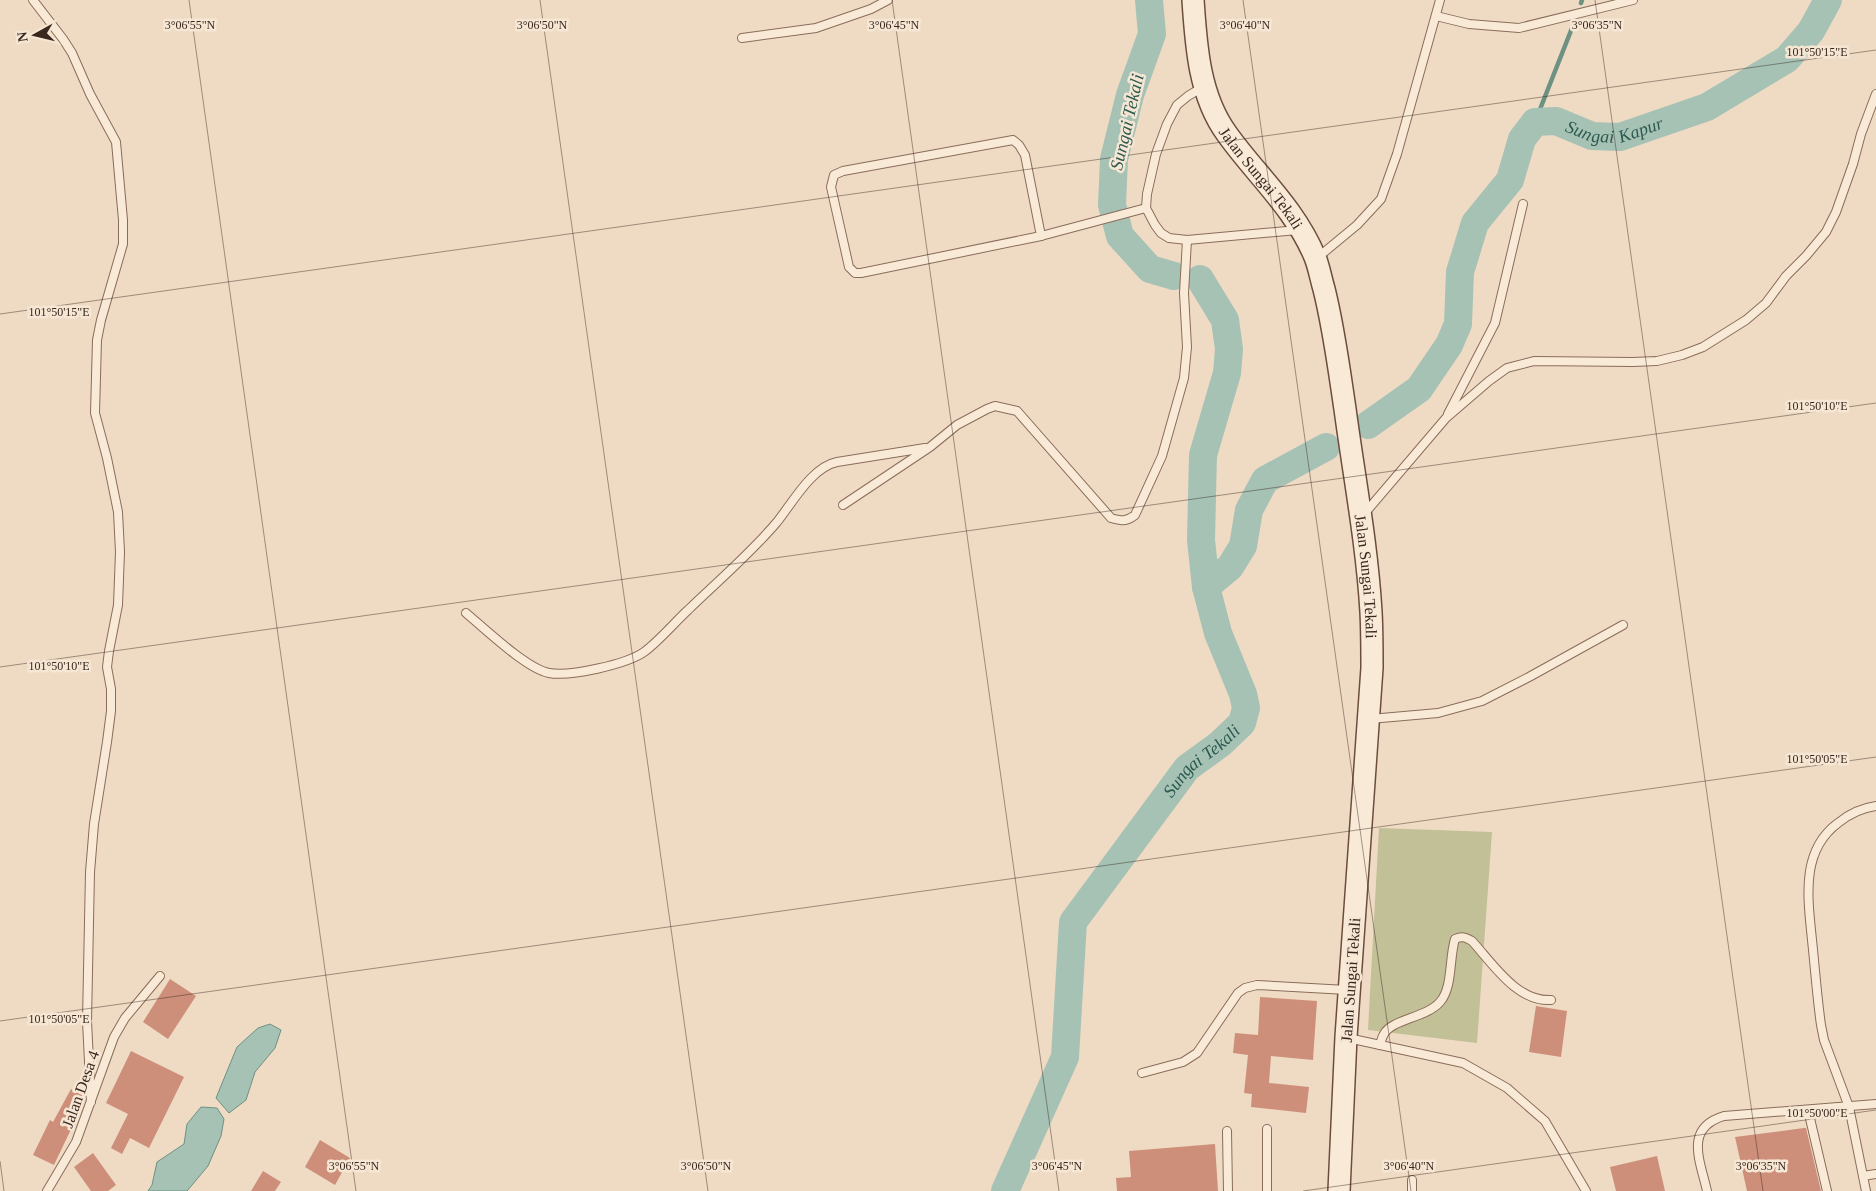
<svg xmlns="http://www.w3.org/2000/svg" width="1876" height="1191" viewBox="0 0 1876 1191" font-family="'Times New Roman',serif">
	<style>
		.cemetery { fill: #c2c097 }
		.water { fill: #a6c2b5; stroke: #6d9182 }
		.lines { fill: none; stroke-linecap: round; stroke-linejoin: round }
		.stream { stroke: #6d9182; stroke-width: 4.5 }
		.river { stroke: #a6c2b5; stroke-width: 28 }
		.building { fill: #ce8f7a }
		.lane-casing { stroke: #8a6c5a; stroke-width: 10 }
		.secondary-casing { stroke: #6c4d3d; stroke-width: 24 }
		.lane { stroke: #f9ead8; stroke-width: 8 }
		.secondary { stroke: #f9ead8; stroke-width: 21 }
		.ticks { fill: none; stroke: #3a271e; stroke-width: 1; stroke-opacity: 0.45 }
		.labels { text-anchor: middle; stroke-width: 5; stroke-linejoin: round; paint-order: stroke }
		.street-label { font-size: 16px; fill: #3a271e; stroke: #f6e7d4 }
		.water-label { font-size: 18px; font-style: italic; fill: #2d5a50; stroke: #f6e7d4 }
		.ticks-label { font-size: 12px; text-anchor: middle; fill: #3a271e; stroke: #f6e7d4; stroke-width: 5; stroke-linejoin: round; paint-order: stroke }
	</style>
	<rect width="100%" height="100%" fill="#efdbc4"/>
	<polygon class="cemetery" points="1379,828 1492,832 1477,1043 1368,1030"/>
	<g class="water">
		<polygon points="270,1024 281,1030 275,1048 255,1072 246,1100 229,1113 216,1098 237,1047 258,1028"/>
		<polygon points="201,1107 217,1108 224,1119 221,1136 208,1166 187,1191 148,1191 152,1185 157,1162 184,1144 187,1124"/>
	</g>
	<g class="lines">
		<g class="stream">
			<polyline points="1581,3 1582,0"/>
			<polyline points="1535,122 1574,23"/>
		</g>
		<g class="river">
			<polyline points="1149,0 1152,34 1130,95 1114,159 1112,205 1120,236 1150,269 1174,276"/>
			<path id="s1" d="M1368 425 1419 389 1449 345 1458 324 1460 272 1475 223 1510 180 1522 139 1535 122 1556 121 1592 136 1620 137 1707 107 1787 59 1811 31 1828 0"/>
			<polyline points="1206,587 1230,567 1243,546 1249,510 1265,480 1326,447"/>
			<path id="s2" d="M1005 1191 1065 1057 1073 922 1187 768 1220 744 1242 723 1246 708 1243 694 1218 633 1206 587 1201 540 1203 455 1227 373 1229 349 1225 320 1200 279"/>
		</g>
	</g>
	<g class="building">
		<polygon points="170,979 196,996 168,1039 143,1022"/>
		<polygon points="1260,997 1317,1001 1313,1060 1271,1056 1269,1083 1309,1087 1306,1113 1251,1107 1252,1094 1244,1093 1248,1055 1233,1053 1235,1033 1258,1035"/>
		<polygon points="1536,1006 1567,1011 1561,1057 1529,1052"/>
		<polygon points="131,1051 184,1077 149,1148 130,1138 122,1154 111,1148 128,1114 106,1103"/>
		<polygon points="71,1089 85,1097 85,1100 54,1165 33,1155 50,1120 53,1122"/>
		<polygon points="1804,1128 1806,1128 1821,1191 1747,1191 1735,1137"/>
		<polygon points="320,1140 350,1158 335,1185 305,1167"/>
		<polygon points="1215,1144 1218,1191 1117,1191 1116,1178 1131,1177 1129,1151"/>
		<polygon points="93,1153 116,1185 108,1191 91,1191 74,1167"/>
		<polygon points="1657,1156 1665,1191 1616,1191 1610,1167"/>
		<polygon points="263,1171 281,1182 275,1191 251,1191"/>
	</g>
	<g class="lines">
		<g class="lane-casing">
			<g id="lane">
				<polyline points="33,0 63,39 72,53 90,94 116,142 123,220 123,244 101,320 97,340 95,413 107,458 118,512 120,552 118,605 109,651 107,667 111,689 111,711 107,742 94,824 90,872 87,1021 91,1102"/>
				<polyline points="1436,16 1469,24 1519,28 1633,0"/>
				<polyline points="742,38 816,28 871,9 888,0"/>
				<polyline points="1203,87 1188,96 1177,105 1167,124 1156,154 1147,194 1146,208 1155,225 1161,233 1169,238 1187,240 1298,230"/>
				<polygon points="1013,140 1019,145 1025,155 1041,236 861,273 855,273 849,267 831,187 834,175 843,171"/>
				<polyline points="1041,236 1146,208"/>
				<polyline points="1317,258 1357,225 1381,199 1397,154 1440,0"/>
				<polyline points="1448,414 1495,323 1523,204"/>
				<path d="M843 505 930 447 957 425 987 409 995 406 1017 411 1111 518C1121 521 1126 522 1135 515L1162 456 1184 378 1187 347 1184 293 1187 240"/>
				<polyline points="1365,513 1446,418 1489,381 1507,368 1534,361 1633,362 1657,361 1682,355 1703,347 1746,320 1766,303 1786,276 1806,256 1826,232 1836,212 1853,164 1861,134 1876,94"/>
				<path d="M466 613C485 629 527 669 549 673 570 677 627 664 644 652 658 642 675 622 688 610 718 581 751 553 777 522 793 502 812 467 837 462L925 448"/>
				<polyline points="1370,719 1438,713 1482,701 1529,677 1623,625"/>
				<polyline points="1348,1038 1463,1063 1507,1088 1545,1121 1586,1191"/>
				<path d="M1380 1045C1381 1041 1382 1037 1384 1034 1392 1019 1426 1018 1440 1002 1453 987 1449 958 1455 939 1462 936 1465 937 1472 941 1493 964 1517 1002 1551 1000"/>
				<polyline points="1142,1073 1183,1062 1197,1053 1238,993 1245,988 1257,985 1347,990"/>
				<polyline points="1808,1110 1827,1191"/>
				<polyline points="1227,1131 1228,1191"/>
				<polyline points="1863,1176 1876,1174"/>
				<polyline points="47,1191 76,1142 114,1037 125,1018 160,976"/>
				<polyline points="1267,1191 1267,1129"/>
				<polyline points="1412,1191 1412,1180"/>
				<path d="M1707 1191C1700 1160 1684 1128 1724 1116L1876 1104"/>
				<path d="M1866 1191 1849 1107 1824 1040 1821 1025C1817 997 1815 968 1812 940 1808 899 1800 851 1838 823 1849 814 1862 808 1876 806"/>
			</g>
		</g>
		<g class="secondary-casing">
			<g id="secondary">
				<path id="s3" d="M1193 0C1196 45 1199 96 1227 134 1257 176 1294 207 1315 257 1319 267 1321 279 1324 289 1334 329 1339 369 1345 409 1354 476 1367 544 1371 612 1372 630 1372 650 1372 668L1346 1037 1339 1191"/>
			</g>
		</g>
		<use href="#lane" class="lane"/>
		<use href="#secondary" class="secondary"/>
	</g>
	<path class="ticks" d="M189 0 356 1191M540 0 708 1191M892 0 1059 1191M1243 0 1411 1191M1595 0 1763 1191M0 314 1876 50M0 667 1876 403M0 1021 1876 757M0 1161 4 1191M1303 1191 1876 1110"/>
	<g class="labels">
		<g class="street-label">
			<text dy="6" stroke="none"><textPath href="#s3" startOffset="196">Jalan Sungai Tekali</textPath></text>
			<text dy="6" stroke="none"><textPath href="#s3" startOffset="616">Jalan Sungai Tekali</textPath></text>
			<text transform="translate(1350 980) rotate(-86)" y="6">Jalan Sungai Tekali</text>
			<text transform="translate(80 1089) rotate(-70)" y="6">Jalan Desa 4</text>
		</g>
		<g class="water-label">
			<text dy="6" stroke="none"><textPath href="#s1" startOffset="444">Sungai Kapur</textPath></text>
			<text transform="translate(1127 122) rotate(-77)" y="6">Sungai Tekali</text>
			<text dy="6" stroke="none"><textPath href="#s2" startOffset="489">Sungai Tekali</textPath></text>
		</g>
	</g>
	<g class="ticks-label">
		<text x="190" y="29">3°06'55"N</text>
		<text x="542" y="29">3°06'50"N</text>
		<text x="894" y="29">3°06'45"N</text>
		<text x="1245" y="29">3°06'40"N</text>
		<text x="1597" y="29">3°06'35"N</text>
		<text x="1817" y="56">101°50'15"E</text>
		<text x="59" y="316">101°50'15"E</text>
		<text x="1817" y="410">101°50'10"E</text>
		<text x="59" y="670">101°50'10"E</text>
		<text x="1817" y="763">101°50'05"E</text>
		<text x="59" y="1023">101°50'05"E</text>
		<text x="1817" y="1117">101°50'00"E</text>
		<text x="354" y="1170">3°06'55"N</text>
		<text x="706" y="1170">3°06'50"N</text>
		<text x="1057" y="1170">3°06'45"N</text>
		<text x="1409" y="1170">3°06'40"N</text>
		<text x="1761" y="1170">3°06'35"N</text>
	</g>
	<g transform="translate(35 35) rotate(262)" stroke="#f6e7d4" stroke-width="4" paint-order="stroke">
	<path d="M0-4L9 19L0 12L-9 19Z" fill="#3a271e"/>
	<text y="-8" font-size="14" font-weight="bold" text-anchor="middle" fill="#3a271e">N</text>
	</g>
</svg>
